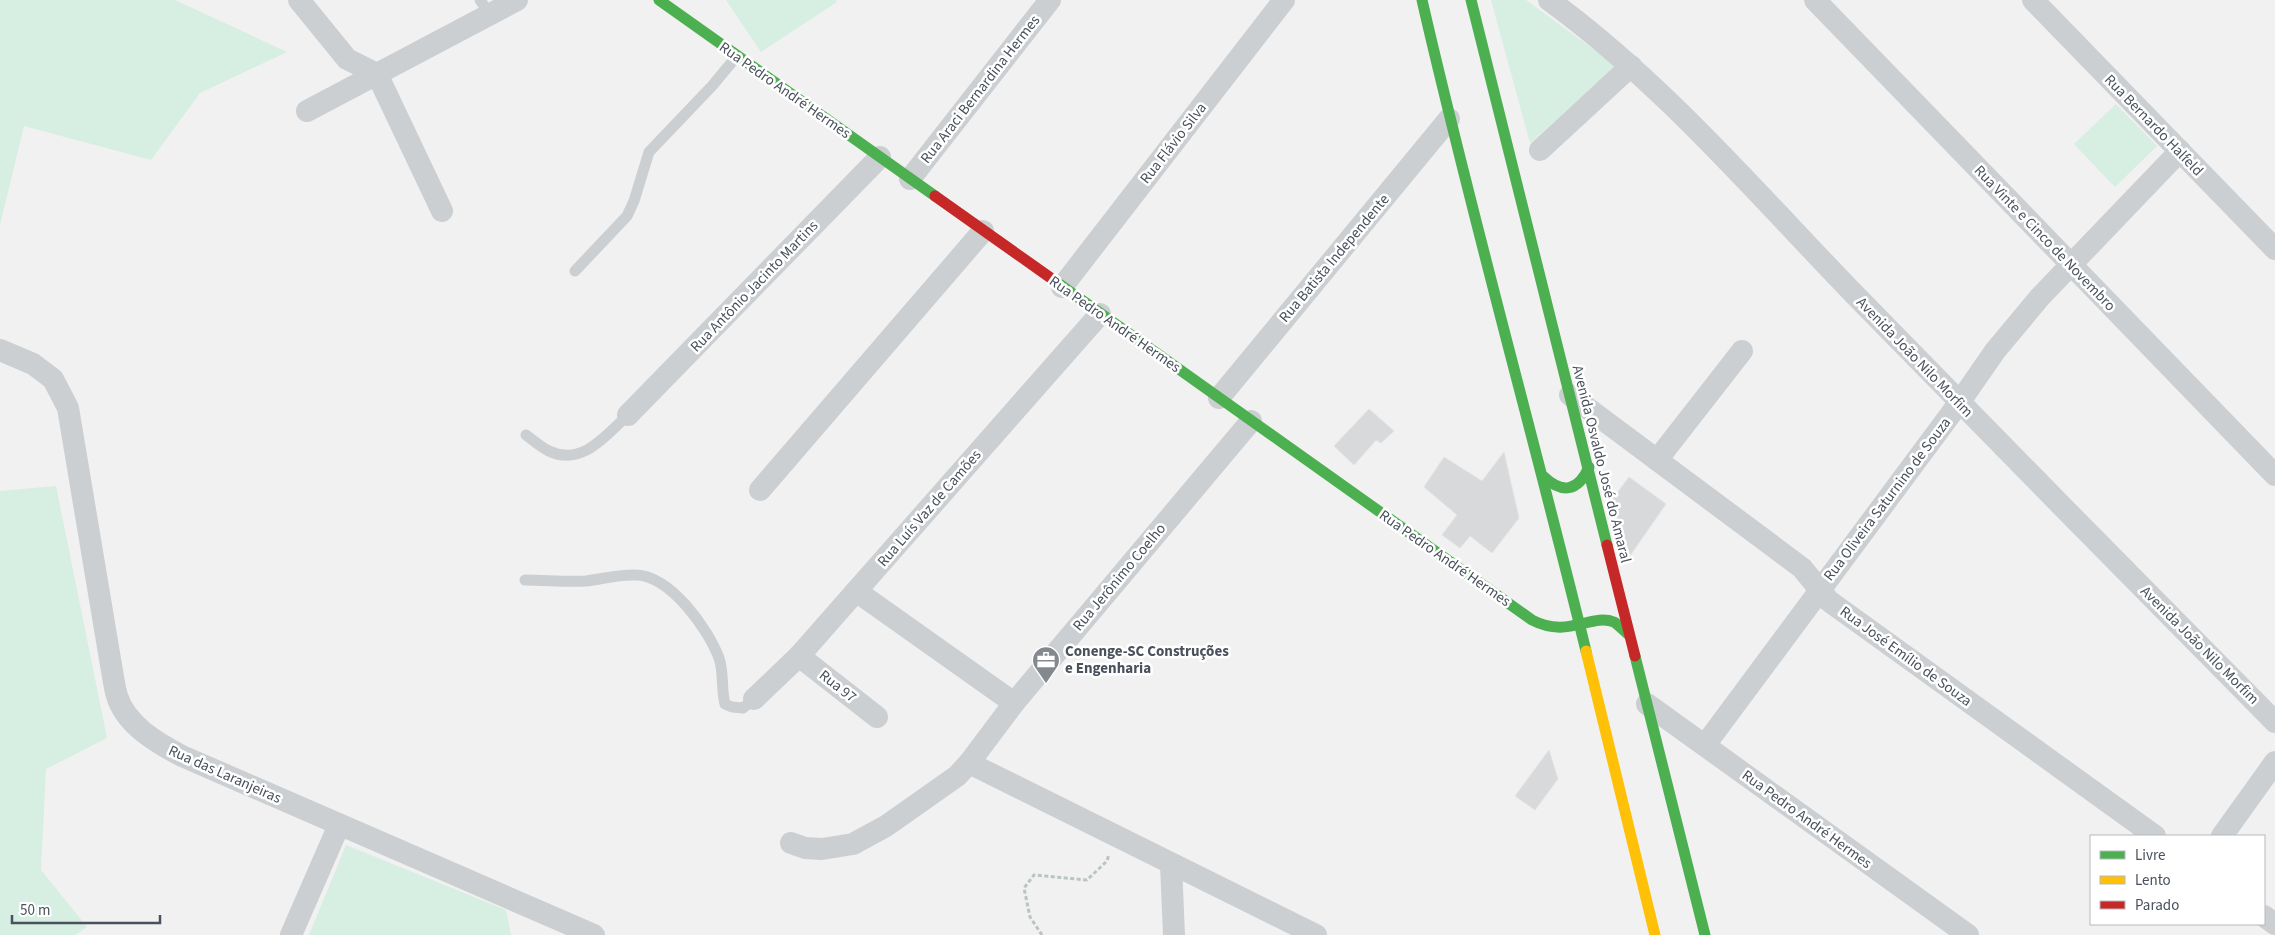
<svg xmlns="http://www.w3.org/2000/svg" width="2275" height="935" viewBox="0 0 2275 935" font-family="'Source Sans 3',sans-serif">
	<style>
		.green { fill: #d7eee2 }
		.building { fill: #d8d9db; stroke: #e2e3e4 }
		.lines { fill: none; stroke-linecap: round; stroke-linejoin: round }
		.path { stroke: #bac5c2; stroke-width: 3; stroke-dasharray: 4 2.5; stroke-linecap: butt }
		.lane { stroke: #cccfd1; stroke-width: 11 }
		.street { stroke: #cccfd1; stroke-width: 22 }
		.fast { stroke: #4caf50; stroke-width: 11 }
		.slow { stroke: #ffc107; stroke-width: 11 }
		.jam { stroke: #c62828; stroke-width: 11 }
		.labels { text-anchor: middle; stroke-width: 5; stroke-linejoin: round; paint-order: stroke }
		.street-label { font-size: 15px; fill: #49515c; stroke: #fff }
		.poi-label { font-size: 15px; font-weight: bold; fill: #49515c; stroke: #fff; text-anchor: start }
	</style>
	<rect width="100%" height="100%" fill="#f1f1f1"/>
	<g class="green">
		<polygon points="0,0 175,0 287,52 200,93 151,160 24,126 0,225"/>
		<polygon points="726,0 836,0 837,2 761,52"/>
		<polygon points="1491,0 1526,0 1616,66 1530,143"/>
		<polygon points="2116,104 2157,146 2115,187 2074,144"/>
		<polygon points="56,486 107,738 46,769 41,870 87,927 75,935 0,935 0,491"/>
		<polygon points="346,845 506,910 511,935 309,935"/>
	</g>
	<g class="building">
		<polygon points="1369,409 1394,431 1381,443 1376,440 1354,465 1334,446"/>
		<polygon points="1504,452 1519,518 1492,553 1470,536 1460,548 1442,535 1457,515 1424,487 1444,457 1482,481"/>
		<polygon points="1629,477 1666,504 1627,560 1612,500"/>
		<polygon points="1549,750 1558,779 1535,810 1515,796"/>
	</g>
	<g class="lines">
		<polyline class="path" points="1042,935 1030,917 1024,888 1034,875 1087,880 1107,861 1109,854"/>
		<g class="lane">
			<polyline points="480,0 490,14"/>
			<polyline points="575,271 627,216 634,201 649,152 712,86 737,56"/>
			<path d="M526 435C533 440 541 447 549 451 582 467 606 435 628 415"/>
			<path d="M525 580C545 580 566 582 586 581 602 579 620 574 636 575 671 576 708 629 719 658 724 672 721 689 725 704L732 707 743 708 754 699"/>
		</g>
		<g class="street">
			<polyline points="299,0 347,59 377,74 442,211"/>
			<path d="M1549 0C1663 83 1758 195 1856 296 1995 439 2135 580 2275 722"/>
			<polyline points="1815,0 2275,475"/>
			<polyline points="2033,0 2275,249"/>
			<polyline points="307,111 517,0"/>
			<polyline points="1540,150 1631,66"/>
			<polyline points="910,179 1050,0"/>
			<polyline points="1062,287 1284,0"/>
			<path d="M0 350 33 364 53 379 68 408 111 665C113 675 114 686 117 696 126 725 157 743 182 756L594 935"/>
			<polyline points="1570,395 1802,568 1829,601 2155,836"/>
			<polyline points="1219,398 1449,119"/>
			<polyline points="628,415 880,157"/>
			<polyline points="1657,460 1742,351"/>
			<polyline points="760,490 983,231"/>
			<polyline points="856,591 1014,703"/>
			<polyline points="799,656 877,717"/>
			<polyline points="754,699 799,656 1100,314"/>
			<polyline points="1647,704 1968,935"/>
			<polyline points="1705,745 1959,403 1995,351 2040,297 2180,151"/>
			<polyline points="969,763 1316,935"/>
			<polyline points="2222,836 2275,762"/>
			<polyline points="791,843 805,848 822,849 853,844 886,826 957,776 969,763 1014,703 1251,421"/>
			<polyline points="1171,864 1174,935"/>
			<polyline points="2264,916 2275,924"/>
			<polyline points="291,935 339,825"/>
		</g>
		<g class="fast">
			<polyline points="659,0 935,196"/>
			<path d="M1422 0C1472 218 1533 434 1586 651"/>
			<polyline points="1471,0 1607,545"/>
			<path d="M1055 281 1532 620C1568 639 1591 613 1614 622 1619 625 1624 631 1629 635"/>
			<path d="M1543 476C1562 494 1578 492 1589 467"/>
			<polyline points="1635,656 1705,935"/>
		</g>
		<polyline class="slow" points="1586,651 1655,935"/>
		<g class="jam">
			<polyline points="935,196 1055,281"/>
			<polyline points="1607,545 1635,656"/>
		</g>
	</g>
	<defs>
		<g id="office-pin" transform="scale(1.4375)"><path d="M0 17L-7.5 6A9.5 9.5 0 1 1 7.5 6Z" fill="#848990" stroke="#fff"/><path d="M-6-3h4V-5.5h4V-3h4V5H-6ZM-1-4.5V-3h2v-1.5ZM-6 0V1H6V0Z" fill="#fff"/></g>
	</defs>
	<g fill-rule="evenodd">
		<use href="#office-pin" x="1046" y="660"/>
	</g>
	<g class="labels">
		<g class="street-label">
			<text transform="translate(980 89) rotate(-52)" y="5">Rua Araci Bernardina Hermes</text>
			<text transform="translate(785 90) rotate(35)" y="5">Rua Pedro André Hermes</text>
			<text transform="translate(2154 125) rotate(46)" y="5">Rua Bernardo Halfeld</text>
			<text transform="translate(1173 143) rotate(-52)" y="5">Rua Flávio Silva</text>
			<text transform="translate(2045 238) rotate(46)" y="5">Rua Vinte e Cinco de Novembro</text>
			<text transform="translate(1334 258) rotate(-50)" y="5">Rua Batista Independente</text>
			<text transform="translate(754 286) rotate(-46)" y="5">Rua Antônio Jacinto Martins</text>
			<text transform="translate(1115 324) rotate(35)" y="5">Rua Pedro André Hermes</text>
			<text transform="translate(1915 357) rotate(46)" y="5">Avenida João Nilo Morfim</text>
			<text transform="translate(1602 464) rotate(76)" y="5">Avenida Osvaldo José do Amaral</text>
			<text transform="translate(1887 499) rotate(-53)" y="5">Rua Oliveira Saturnino de Souza</text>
			<text transform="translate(929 508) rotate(-49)" y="5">Rua Luís Vaz de Camões</text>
			<text transform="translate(1445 558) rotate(35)" y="5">Rua Pedro André Hermes</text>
			<text transform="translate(1119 577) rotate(-50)" y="5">Rua Jerônimo Coelho</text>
			<text transform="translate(2200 645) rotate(45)" y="5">Avenida João Nilo Morfim</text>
			<text transform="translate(1906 656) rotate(36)" y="5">Rua José Emílio de Souza</text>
			<text transform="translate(838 686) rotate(38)" y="5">Rua 97</text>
			<text transform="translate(225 774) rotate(24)" y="5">Rua das Laranjeiras</text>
			<text transform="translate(1807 819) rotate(36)" y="5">Rua Pedro André Hermes</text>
		</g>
		<g class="poi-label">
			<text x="1065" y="656">Conenge-SC Construções<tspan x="1065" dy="17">e Engenharia</tspan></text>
		</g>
	</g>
	<rect x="2090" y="835" width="175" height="90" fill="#ffffff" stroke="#b6b9be"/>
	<rect x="2100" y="851" width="25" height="8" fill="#4caf50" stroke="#b6b9be"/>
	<text x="2135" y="860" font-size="15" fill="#49515c">Livre</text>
	<rect x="2100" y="876" width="25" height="8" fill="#ffc107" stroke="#b6b9be"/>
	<text x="2135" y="885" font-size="15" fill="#49515c">Lento</text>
	<rect x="2100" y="901" width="25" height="8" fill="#c62828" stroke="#b6b9be"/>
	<text x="2135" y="910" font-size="15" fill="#49515c">Parado</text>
	<path d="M12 915v8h148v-8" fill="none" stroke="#49515c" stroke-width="2.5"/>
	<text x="20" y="915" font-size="15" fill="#49515c" stroke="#ffffff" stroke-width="4" paint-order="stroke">50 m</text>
</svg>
